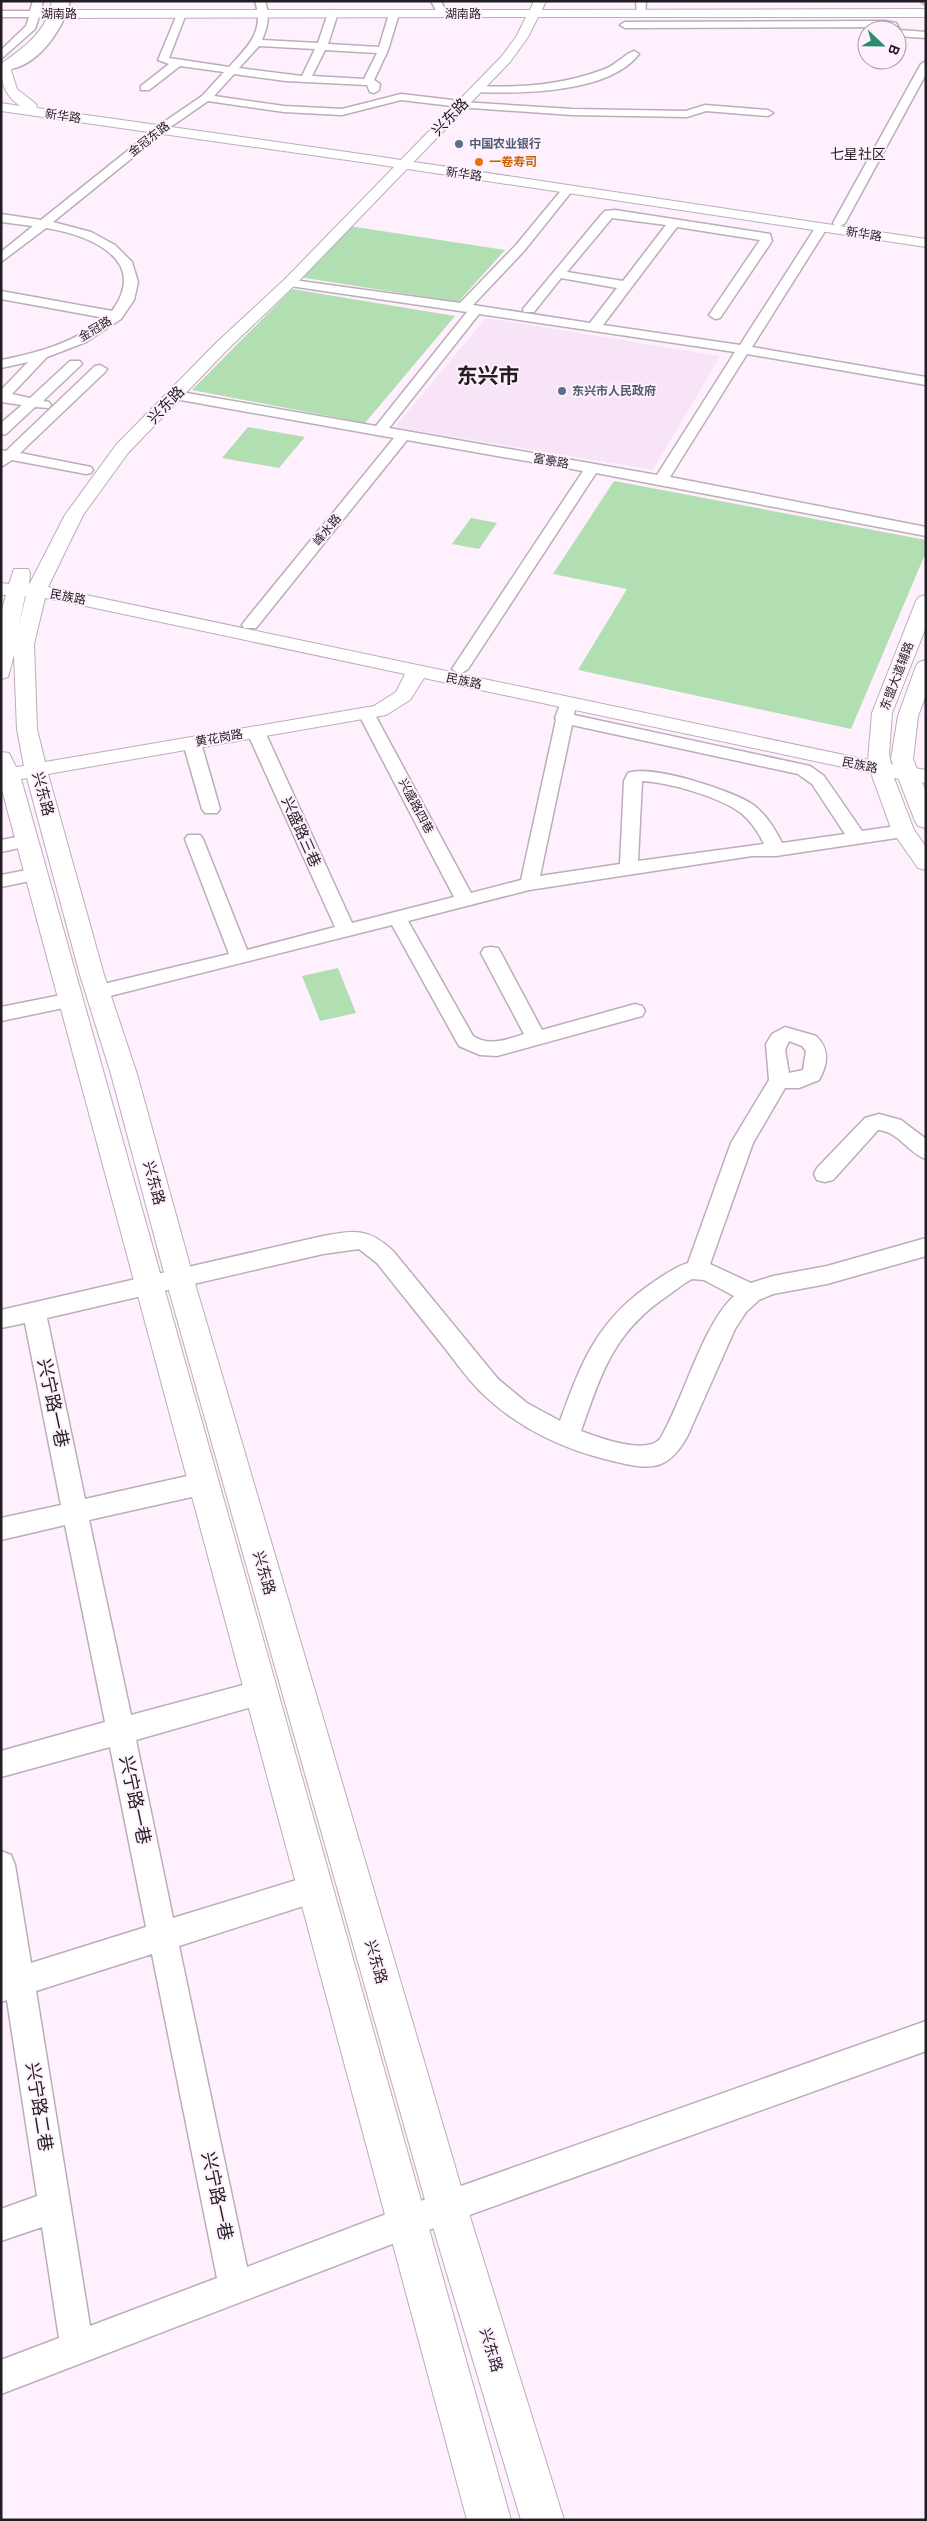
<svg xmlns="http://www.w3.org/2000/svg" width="927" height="2521" viewBox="0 0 927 2521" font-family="Raleway,'Noto Sans SC',sans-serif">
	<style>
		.built { fill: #f8e4f7 }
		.green { fill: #b1dfb2 }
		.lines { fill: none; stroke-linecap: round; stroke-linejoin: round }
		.street-casing { stroke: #bbaeba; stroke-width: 3 }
		.secondary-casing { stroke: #bbaeba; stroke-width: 2 }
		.primary-casing { stroke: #bbaeba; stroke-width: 2 }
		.highway-casing { stroke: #bbaeba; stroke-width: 2 }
		.street { fill: #fff; fill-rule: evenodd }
		.secondary { fill: #fff; fill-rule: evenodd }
		.primary { fill: #fff; fill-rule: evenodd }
		.highway { fill: #fff; fill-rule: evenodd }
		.service-dot { fill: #5c6f8a; stroke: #fef0fd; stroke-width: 2 }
		.food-dot { fill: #e8710a; stroke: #fef0fd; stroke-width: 2 }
		.labels { text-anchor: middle; stroke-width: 4; stroke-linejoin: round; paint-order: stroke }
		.far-street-label { font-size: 12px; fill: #221d22; stroke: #fef0fd }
		.far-service-label { font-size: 12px; font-weight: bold; fill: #4e5e75; stroke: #fef0fd; text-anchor: start }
		.far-food-label { font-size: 12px; font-weight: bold; fill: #c56008; stroke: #fef0fd; text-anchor: start }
		.far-neighbourhood-label { font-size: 14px; fill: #221d22; stroke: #fef0fd }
		.street-label { font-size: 15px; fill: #221d22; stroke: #fef0fd }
		.near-street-label { font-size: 18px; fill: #221d22; stroke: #fef0fd }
		.far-town-label { font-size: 21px; font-weight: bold; fill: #221d22; stroke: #fef0fd }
	</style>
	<rect width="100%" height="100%" fill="#fef0fd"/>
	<polygon class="built" points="486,318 720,356 653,470 395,427"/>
	<g class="green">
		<polygon points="349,226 505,250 458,302 299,277"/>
		<polygon points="292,289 455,316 365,423 192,390"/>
		<polygon points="248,427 305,437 279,468 222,458"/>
		<polygon points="614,481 926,540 926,552 851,729 578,670 627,589 553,574"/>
		<polygon points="471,518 497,523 479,549 452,544"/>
		<polygon points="338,968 356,1013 320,1021 302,976"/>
	</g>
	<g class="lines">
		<g class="street-casing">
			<g id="street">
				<polygon points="33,1 43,1 40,11 47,14 39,17 35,29 1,59 1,50 26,26 29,17 1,17 1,11 30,11"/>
				<path d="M60 1H70C64 29 34 73 1 69V65C32 55 54 33 60 1Z"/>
				<path d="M255 1H265C270 16 268 26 262 40L318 43 328 13 333 10 338 13 328 44 379 47 389 14 397 12 399 14 388 50 374 80 380 84 379 90 374 93 370 92 367 85 286 81 234 74 214 96 284 106 342 109 401 94 452 100 457 103 452 106 401 100 342 115 284 112 208 101 169 128 53 222 91 232 115 245 132 262 138 282 134 300 121 319 86 342 47 357 12 394 30 398 70 361H80L82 364 43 401 49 402 51 405 49 408 35 407 6 434 1 435V423L22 405 1 402V390L28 362 1 368V360C38 353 76 342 105 318L1 299V291L112 311C150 259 89 235 46 228L1 262V252L33 226 1 222V214L41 220 161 124 202 96 224 72 180 66 149 90H141V86L169 64 158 60 178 12 186 14 169 58 229 67C248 46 265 32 255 1ZM259 46 315 49 302 76 239 68ZM325 50 377 53 364 79 312 76Z"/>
				<polygon points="431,1 441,1 447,14 445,16 439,16"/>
				<polygon points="636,1 646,1 645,16 637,14"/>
				<polygon points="920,1 926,1 926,5"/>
				<polygon points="885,21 896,23 900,30 926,32 926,38 897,36 897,30 885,27 625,28 620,25 625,22"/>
				<path d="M634 51 639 54C610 93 521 94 477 92L472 89 477 86C522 88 563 85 605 69 616 65 626 53 634 51Z"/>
				<polygon points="926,61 926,74 845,223 839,227 835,226 833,223 921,64"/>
				<polygon points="462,102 572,109 686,111 705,105 768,110 773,113 768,116 706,111 687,117 572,115 458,107 458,103"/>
				<path d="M568 186 572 187V191L524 251 473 305 590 323 617 288 561 278 534 312H524L523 309 601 215 605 211 615 210 770 234 772 241 720 318 715 319 709 315 760 240 677 227 603 325 740 345 817 225H825L827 228 752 347 926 377V385L747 354 670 477 926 527V536L596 473 468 669 460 674 452 669 583 471 407 440 256 628H244L242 625 244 622 394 438 175 399 170 398 168 395 170 392 175 391 376 426 467 312 290 286 286 285 284 282 286 279 460 303 516 245 564 187ZM612 218 666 225 623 281 567 272ZM479 314 735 352 657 475 389 428Z"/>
				<polygon points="100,365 107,369 105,372 20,453 91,467 93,470 91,473 86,474 12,460 1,467 1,450 6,451 95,366"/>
				<path d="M568 699 574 700 576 704 574 715 810 766 824 776 862 831 903 825 909 827 912 831 909 835 903 837 776 856H752L529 890 408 921 473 1036C489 1047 508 1039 524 1034L481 953 484 948 491 947 498 948 501 953 542 1030 635 1004 642 1006 645 1011 642 1016 497 1056 480 1055 459 1046 392 925 98 999 91 997 88 992 91 987 229 954 185 839 188 835H200L203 839 247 950 335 927 247 732 250 728H262L265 732 352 923 454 897 358 713 360 709H372L374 713 471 893 521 880 556 720 555 718 562 700ZM572 725 798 774 812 784 845 834 782 843C775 829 765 813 752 804 731 790 651 764 628 773L624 781 620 864 540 876ZM642 781C668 782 720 797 741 813 751 821 759 833 764 844L638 861Z"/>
				<polygon points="192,738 198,739 201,743 220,809 217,813 205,813 202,809 183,743 186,739"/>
				<polygon points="27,835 33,837 36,841 33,845 1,852 1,840"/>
				<polygon points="37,868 44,870 46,874 44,878 1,887 1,875"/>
				<polygon points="71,993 78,995 81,1000 78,1005 1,1021 1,1007"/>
				<path d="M785 1027 816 1036C830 1049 828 1064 819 1080L799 1088H785L753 1143 710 1264 751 1283 773 1276 827 1266 926 1238V1256L827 1284 773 1294 759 1300 746 1312 735 1329 687 1437C667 1472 650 1470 613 1461 565 1450 518 1428 483 1394 468 1380 456 1362 444 1347 422 1319 399 1291 377 1263L359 1249 323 1254 47 1318 85 1499 205 1472 214 1476 217 1483 214 1490 205 1494 89 1520 131 1715 262 1680 272 1683 275 1692 272 1701 262 1704 136 1740 173 1918 316 1874 326 1878 330 1888 326 1898 316 1902 179 1946 247 2267 447 2191 926 2021V2051L447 2223 1 2394V2360L59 2338 42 2227 1 2241V2209L37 2196 7 2000 1 2002V1851L11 1855 15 1865 31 1963 146 1927 110 1747 1 1777V1751L105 1722 65 1525 1 1540V1518L61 1505 25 1323 1 1328V1310L323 1236C354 1230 369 1228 393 1251L498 1379 527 1403 560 1421C582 1360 598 1319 655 1281 666 1274 675 1267 688 1263L731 1143 769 1080 766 1044 772 1034ZM789 1041 802 1046 806 1051 803 1070 789 1073 785 1050ZM692 1279 704 1280 734 1296C702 1325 684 1399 660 1439 645 1455 600 1438 581 1431 602 1371 614 1331 670 1294 677 1289 684 1283 692 1279ZM152 1954 217 2278 90 2326 36 1991Z"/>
				<path d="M879 1114 901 1120 926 1139V1159C908 1153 898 1131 878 1130L833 1180 825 1182 817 1180 814 1174 817 1168 865 1118Z"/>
			</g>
		</g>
		<g class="secondary-casing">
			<path id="secondary" d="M52 1H64L62 10H530L534 1H546L542 10 926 9V17H538L528 37 510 62 295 285 228 349 128 453 83 515 48 587 868 760 872 713 916 601 919 597 926 595V627L892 713 889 754 891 764 926 770V783L894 778 914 830 926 847V870L918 868 892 831 871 773 424 678 410 700 386 715 48 774 104 975 137 1074 194 1280 467 2207 564 2520H521L427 2207 166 1280 111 1074 80 975 27 778 21 779 511 2520H467L1 786V752L9 753 16 767 24 766 17 729 14 655 8 677 1 679V614L6 595H1V583L9 584 14 569H28L30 573 29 585 65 515 116 445 216 343 285 279 502 56 516 37 526 17 59 18C51 36 21 69 1 74V64C19 51 38 38 47 18L38 17 36 14 38 11 50 10ZM25 596H26L19 625ZM45 598 62 601 405 674 396 692 374 706 45 762 37 729 34 644Z"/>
		</g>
		<g class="primary-casing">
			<path id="primary" d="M4 63 10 67 17 89 36 104 37 108 368 155 926 239V247L368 163 1 111V103L20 106C4 94 1 83 1 64Z"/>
		</g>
		<g class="highway-casing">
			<polygon id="highway" points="926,660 926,695 918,716 913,759 926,792 926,828 918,826 915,821 891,759 898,716 916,666 919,662"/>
		</g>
		<use href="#street" class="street"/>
		<use href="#secondary" class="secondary"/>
		<use href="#primary" class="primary"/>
		<use href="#highway" class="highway"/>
	</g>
	<g class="service-dot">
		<circle cx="459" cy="144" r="5"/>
		<circle cx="562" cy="391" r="5"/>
	</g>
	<circle class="food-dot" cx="479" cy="162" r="5"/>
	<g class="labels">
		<g class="far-street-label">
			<text x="59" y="18">湖南路</text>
			<text x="463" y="18">湖南路</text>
			<text transform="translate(63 116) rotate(8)" y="4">新华路</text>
			<text transform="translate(149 139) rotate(-38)" y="4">金冠东路</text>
			<text transform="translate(464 174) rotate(8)" y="4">新华路</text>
			<text transform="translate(864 234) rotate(9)" y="4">新华路</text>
			<text transform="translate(95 329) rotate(-31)" y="4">金冠路</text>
			<text transform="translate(551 461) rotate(10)" y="4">富豪路</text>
			<text transform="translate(327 530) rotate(-51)" y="4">峰水路</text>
			<text transform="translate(68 597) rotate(11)" y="4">民族路</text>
			<text transform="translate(897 676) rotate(-69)" y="4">东盟大道辅路</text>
			<text transform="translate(464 681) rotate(12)" y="4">民族路</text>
			<text transform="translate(219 738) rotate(-10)" y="4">黄花岗路</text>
			<text transform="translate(860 765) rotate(12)" y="4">民族路</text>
			<text transform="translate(416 806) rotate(62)" y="4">兴盛路四巷</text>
		</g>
		<g class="far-service-label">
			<text x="469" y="148">中国农业银行</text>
			<text x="572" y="395">东兴市人民政府</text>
		</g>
		<g class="far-food-label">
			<text x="489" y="166">一卷寿司</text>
		</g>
		<g class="far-neighbourhood-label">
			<text x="858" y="159">七星社区</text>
		</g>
		<g class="street-label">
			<text transform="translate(450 117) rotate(-46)" y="5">兴东路</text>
			<text transform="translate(166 405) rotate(-46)" y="5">兴东路</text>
			<text transform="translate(43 794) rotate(75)" y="5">兴东路</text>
			<text transform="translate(301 832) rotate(66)" y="5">兴盛路三巷</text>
			<text transform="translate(154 1183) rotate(75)" y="5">兴东路</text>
			<text transform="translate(264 1573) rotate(74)" y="5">兴东路</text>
			<text transform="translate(376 1962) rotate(74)" y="5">兴东路</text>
			<text transform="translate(491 2350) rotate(73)" y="5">兴东路</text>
		</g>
		<g class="near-street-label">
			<text transform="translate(53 1403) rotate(78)" y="6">兴宁路一巷</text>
			<text transform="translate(135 1800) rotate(78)" y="6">兴宁路一巷</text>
			<text transform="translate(39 2107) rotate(81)" y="6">兴宁路二巷</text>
			<text transform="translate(217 2196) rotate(78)" y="6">兴宁路一巷</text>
		</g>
		<g class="far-town-label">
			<text x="488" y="383">东兴市</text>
		</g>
	</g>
	<rect width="927" height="2521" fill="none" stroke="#221d22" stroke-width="5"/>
	<g transform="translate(882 45) rotate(112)"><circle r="24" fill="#fef0fd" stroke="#a69ca5"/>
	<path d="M0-4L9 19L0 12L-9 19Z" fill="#298d68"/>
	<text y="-8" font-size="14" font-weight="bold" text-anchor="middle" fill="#221d22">B</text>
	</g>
</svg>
